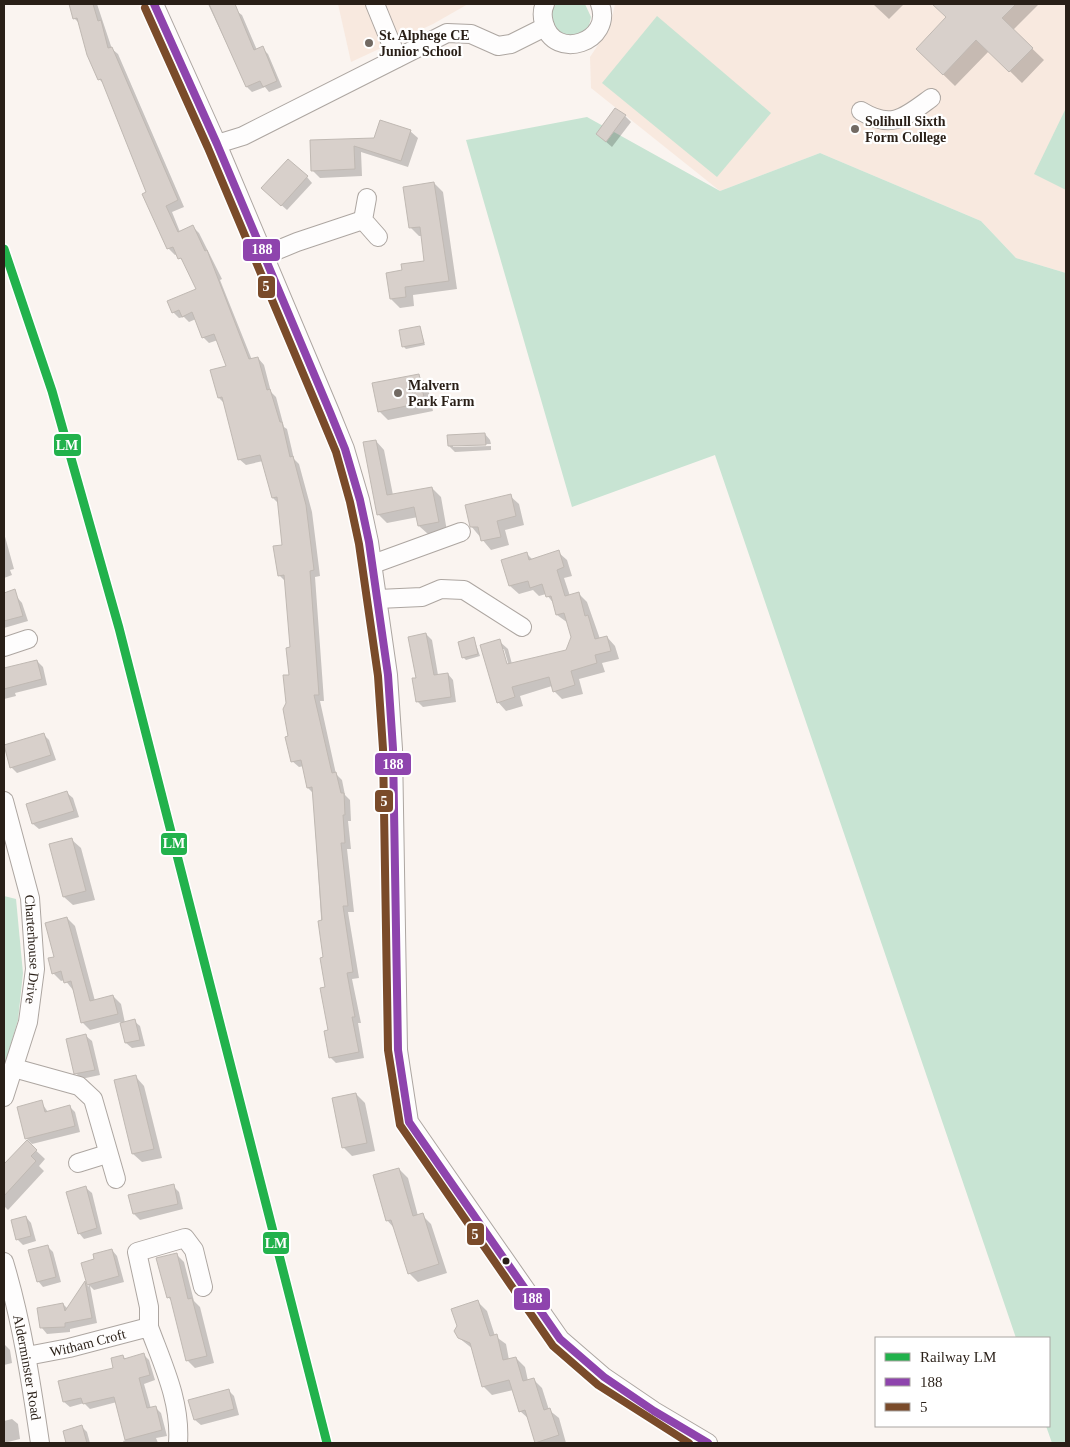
<svg xmlns="http://www.w3.org/2000/svg" width="1070" height="1447" viewBox="0 0 1070 1447" font-family="'Times New Roman',serif">
	<style>
		.built { fill: #f8e9df }
		.green { fill: #c8e4d3 }
		.shadow { fill: #0003; fill-rule: evenodd }
		.building { fill: #d8d0cb; stroke: #c0b9b3 }
		.lines { fill: none; stroke-linecap: round; stroke-linejoin: round }
		.minor-casing { stroke: #ada6a1; stroke-width: 20 }
		.minor { stroke: #fefdfd; stroke-width: 18 }
		.bus-1-casing { stroke: #fff; stroke-width: 11 }
		.bus-2-casing { stroke: #fff; stroke-width: 11 }
		.bus-1 { stroke: #8e44ad; stroke-width: 8 }
		.bus-2 { stroke: #7a4b2a; stroke-width: 8 }
		.rail-1-casing { stroke: #fff; stroke-width: 12 }
		.rail-1 { stroke: #22b24c; stroke-width: 9 }
		.poi-dot { fill: #726a63; stroke: #fff; stroke-width: 2 }
		.bus-dot { fill: #291f17; stroke: #fff; stroke-width: 2 }
		.labels { text-anchor: middle; stroke-width: 4.5; stroke-linejoin: round; paint-order: stroke }
		.poi-label { font-size: 14px; font-weight: bold; fill: #291f17; stroke: #fff; text-anchor: start }
		.street-label { font-size: 14px; fill: #291f17; stroke: #fff }
		.line-badge { stroke: #fff; stroke-width: 2 }
		.badge-label { font-size: 14px; text-anchor: middle; font-weight: bold; fill: #fff }
	</style>
	<rect width="100%" height="100%" fill="#faf4f0"/>
	<g class="built">
		<polygon points="338,4 468,4 433,24 351,62"/>
		<polygon points="615,4 1066,4 1066,273 1016,258 981,221 820,153 720,191 591,88 590,57 610,27"/>
	</g>
	<g class="green">
		<polygon points="556,4 585,4 591,17 588,30 571,39 554,31 551,12"/>
		<polygon points="657,16 771,113 717,177 602,83"/>
		<polygon points="1066,108 1066,190 1034,174"/>
		<polygon points="587,117 720,191 820,153 981,221 1016,258 1066,273 1066,1443 1052,1443 1046,1426 1049,1426 1049,1338 1016,1338 715,455 572,507 466,140"/>
		<polygon points="4,896 16,899 23,973 18,1020 4,1067"/>
	</g>
	<g class="shadow">
		<polygon points="70,4 97,4 112,49 118,54 184,207 172,212 180,232 193,227 199,233 222,279 220,280 252,360 258,358 264,365 271,392 276,397 284,427 287,429 294,459 299,464 312,512 320,576 315,577 324,701 320,701 336,774 342,780 345,795 350,800 351,821 348,821 351,849 347,849 354,912 348,912 359,978 352,979 361,1023 358,1023 364,1058 336,1063 330,1057 313,793 308,788 304,766 299,767 292,761 289,737 288,703 291,648 285,581 279,575 283,546 279,504 273,498 263,461 246,465 239,459 224,403 219,398 227,366 218,340 209,343 203,337 196,319 189,322 184,317 179,318 173,312 197,289 185,264 177,254 175,255 169,249 144,194 148,192 105,85 99,79 80,24 74,18"/>
		<polygon points="208,4 233,4 235,10 242,15 257,50 262,48 268,54 282,87 269,92 265,87 252,92 247,87"/>
		<polygon points="873,4 904,4 889,19"/>
		<polygon points="933,4 1039,4 1013,30 1044,60 1022,83 989,51 955,86 917,49 948,18"/>
		<polygon points="625,116 631,122 612,147 597,134"/>
		<polygon points="410,131 418,138 408,167 361,152 362,176 320,178 312,170 311,142 375,140"/>
		<polygon points="307,177 312,183 287,210 269,194"/>
		<polygon points="434,183 443,192 457,289 413,295 414,306 400,308 391,299 403,272 426,262 423,236 419,236 411,228"/>
		<polygon points="420,328 425,345 406,349 404,347"/>
		<polygon points="418,375 427,384 433,411 388,420 379,411"/>
		<polygon points="485,434 490,440 491,444 453,445 453,447 491,446 491,450 455,452 449,446"/>
		<polygon points="376,441 384,450 393,495 432,488 441,497 447,531 428,534 419,526 418,517 387,523 378,514"/>
		<polygon points="510,496 519,504 524,525 505,530 509,545 491,550 471,526"/>
		<polygon points="4,533 14,569 10,570 12,575 4,578"/>
		<path d="M558 552 567 560 572 576 564 578 570 596 579 594 587 602 600 639 607 637 615 646 619 659 602 663 605 672 579 679 583 694 562 699 554 691 552 686 520 696 523 706 506 711 498 702 499 641 508 649 512 664 567 651 572 637 568 623 557 615 555 605 546 594 539 596 533 590 519 594 510 586 503 560 526 553 533 560ZM501 649H504L510 670 507 671Z"/>
		<polygon points="17,597 22,603 28,621 4,628 4,601"/>
		<polygon points="426,634 432,640 438,675 448,674 453,680 456,702 423,707 417,701 417,679"/>
		<polygon points="474,639 480,656 466,660 463,657"/>
		<polygon points="37,661 43,667 47,685 15,693 16,696 4,699 4,673"/>
		<polygon points="43,734 49,740 56,760 17,773 11,767"/>
		<polygon points="67,793 73,798 79,817 39,829 33,824"/>
		<polygon points="72,840 81,848 95,900 73,905 64,897"/>
		<polygon points="67,918 75,926 95,1001 113,996 121,1004 125,1023 134,1021 140,1026 145,1046 132,1048 126,1043 121,1022 90,1030 82,1022 73,990 65,980 61,981 53,973"/>
		<polygon points="86,1036 92,1041 100,1075 81,1079 76,1073"/>
		<polygon points="136,1077 144,1086 162,1158 142,1162 133,1154"/>
		<polygon points="356,1094 365,1103 375,1151 352,1156 343,1147"/>
		<polygon points="41,1102 48,1112 70,1107 75,1112 80,1132 32,1144 26,1138"/>
		<polygon points="27,1142 45,1159 39,1166 44,1171 8,1210 4,1206 4,1166"/>
		<polygon points="399,1169 408,1178 418,1216 422,1215 431,1224 447,1273 418,1282 409,1273 394,1228 387,1220"/>
		<polygon points="173,1186 179,1192 183,1209 140,1220 134,1214 130,1196"/>
		<polygon points="86,1188 92,1193 102,1234 84,1239 79,1233"/>
		<polygon points="26,1217 31,1223 36,1241 23,1245 17,1239"/>
		<polygon points="47,1246 53,1252 61,1282 43,1287 38,1281"/>
		<polygon points="112,1250 117,1256 124,1282 94,1290 90,1286 97,1323 70,1329 70,1332 47,1334 42,1328 63,1304 68,1309 85,1283 89,1287 83,1264 96,1260"/>
		<polygon points="176,1254 184,1262 194,1301 200,1307 214,1363 195,1368 188,1361 173,1302 168,1297"/>
		<polygon points="478,1302 487,1311 495,1336 506,1344 509,1360 516,1358 525,1367 528,1381 533,1379 542,1388 549,1410 559,1418 566,1443 537,1443 530,1420 520,1411 513,1390 492,1395 483,1386 473,1349 459,1338"/>
		<polygon points="4,1344 10,1350 12,1363 4,1365"/>
		<polygon points="143,1354 149,1360 155,1380 144,1384 151,1409 156,1408 161,1413 167,1436 156,1438 158,1443 124,1443 123,1441 126,1440 117,1402 90,1409 84,1403 70,1407 64,1402 115,1369 123,1356 126,1360"/>
		<polygon points="228,1390 234,1396 239,1415 201,1425 195,1420"/>
		<polygon points="12,1419 18,1424 20,1439 4,1443 4,1421"/>
		<polygon points="82,1427 87,1432 90,1443 68,1443 64,1432"/>
	</g>
	<g class="building">
		<polygon points="69,4 93,4 98,21 101,20 108,48 112,47 178,200 166,206 178,232 193,225 205,251 207,250 249,359 258,357 267,390 270,389 280,422 282,422 290,457 293,456 306,505 314,570 310,571 319,695 314,695 332,773 336,772 341,793 344,793 345,815 343,815 345,843 341,843 348,906 343,906 353,972 347,973 355,1017 352,1017 359,1052 329,1058 324,1031 328,1030 320,988 325,987 320,958 323,957 318,921 322,920 312,787 307,788 301,760 291,762 285,737 288,736 283,709 286,703 283,675 289,675 286,648 290,647 284,575 278,576 273,546 282,545 277,497 272,498 260,455 238,460 222,397 218,398 210,370 226,366 214,334 202,338 192,312 182,317 179,310 172,313 167,301 196,289 181,258 178,259 173,247 167,249 142,194 146,192 101,79 98,80 87,55 77,18 73,19"/>
		<polygon points="209,4 235,4 254,50 263,46 277,81 263,87 260,81 246,87"/>
		<polygon points="932,4 1016,4 1002,18 1033,48 1009,72 976,40 943,75 916,49 946,17"/>
		<polygon points="615,108 626,115 606,142 596,134"/>
		<polygon points="380,120 411,130 401,161 354,146 355,169 311,171 310,140 374,138"/>
		<polygon points="288,159 308,176 281,206 261,188"/>
		<polygon points="434,182 449,281 405,287 406,297 390,299 386,273 402,270 401,264 424,261 420,227 409,228 403,187"/>
		<polygon points="420,326 424,343 402,347 399,330"/>
		<polygon points="419,374 425,402 378,412 372,383"/>
		<polygon points="485,433 486,445 448,446 447,435"/>
		<polygon points="376,440 387,495 432,487 439,522 418,526 414,507 377,515 363,442"/>
		<polygon points="511,494 516,516 497,521 501,537 481,541 478,527 470,527 465,505"/>
		<polygon points="559,550 564,567 557,570 565,596 579,592 585,616 588,615 595,639 607,636 611,651 595,655 597,663 571,671 575,685 553,692 549,677 512,687 515,697 497,703 480,645 500,639 507,664 566,650 571,637 564,613 556,615 551,596 546,597 542,584 530,588 528,581 509,586 501,560 527,552 529,560"/>
		<polygon points="15,589 23,616 4,621 4,593"/>
		<polygon points="426,633 434,675 448,673 451,697 416,702 412,678 416,678 408,637"/>
		<polygon points="474,637 478,654 462,658 458,642"/>
		<polygon points="37,660 42,679 4,689 4,668"/>
		<polygon points="44,733 51,755 10,768 4,745"/>
		<polygon points="67,791 74,811 32,824 26,804"/>
		<polygon points="72,838 86,891 63,897 49,844"/>
		<polygon points="67,917 90,1001 113,995 118,1014 81,1023 71,981 64,983 61,971 52,974 48,958 54,957 45,923"/>
		<polygon points="135,1019 140,1040 125,1043 120,1023"/>
		<polygon points="86,1034 95,1070 74,1074 66,1039"/>
		<polygon points="136,1075 154,1149 132,1154 114,1080"/>
		<polygon points="356,1093 367,1143 342,1148 332,1098"/>
		<polygon points="42,1100 45,1112 70,1105 75,1126 25,1139 17,1107"/>
		<polygon points="27,1140 37,1150 31,1156 36,1161 4,1196 4,1164"/>
		<polygon points="399,1168 413,1216 423,1213 439,1264 408,1274 391,1220 386,1221 373,1175"/>
		<polygon points="174,1184 178,1204 133,1214 128,1195"/>
		<polygon points="86,1186 97,1228 78,1234 66,1192"/>
		<polygon points="26,1216 31,1236 16,1240 11,1220"/>
		<polygon points="48,1245 56,1277 37,1282 28,1250"/>
		<polygon points="112,1249 119,1276 87,1285 81,1263 94,1259 93,1254"/>
		<polygon points="177,1253 188,1299 192,1298 207,1356 186,1361 170,1297 167,1298 156,1258"/>
		<polygon points="85,1281 92,1318 65,1323 65,1327 40,1328 37,1308 63,1303 65,1311"/>
		<polygon points="478,1300 490,1336 497,1334 503,1360 516,1357 523,1381 534,1378 544,1410 550,1408 559,1435 535,1443 525,1410 519,1412 509,1380 482,1387 470,1343 458,1338 454,1331 457,1326 451,1309"/>
		<polygon points="144,1353 150,1375 139,1378 147,1408 156,1406 162,1430 125,1440 114,1397 83,1404 81,1398 63,1402 58,1381 113,1368 111,1358 123,1355 124,1359"/>
		<polygon points="229,1389 234,1409 194,1420 188,1400"/>
		<polygon points="82,1425 87,1443 66,1443 63,1431"/>
	</g>
	<g class="lines">
		<g class="minor-casing">
			<g id="minor">
				<polyline points="154,4 217,144 330,412 345,449 360,500 369,542 388,675 393,749 398,1050 409,1122 560,1339 604,1377 654,1411 708,1443"/>
				<polyline points="375,4 397,58"/>
				<path d="M545 4C542 10 542 16 544 23 554 62 614 42 600 4"/>
				<path d="M861 111C892 130 905 117 931 98"/>
				<polyline points="217,144 243,136 447,33 471,34 498,46 511,44 545,27"/>
				<polyline points="367,198 363,220 378,237"/>
				<polyline points="263,256 297,242 363,220"/>
				<polyline points="373,564 461,532"/>
				<polyline points="378,599 422,597 441,589 464,590 522,627"/>
				<polyline points="4,647 28,639"/>
				<path id="s1" d="M4 801 30 898 35 969 28 1022 4 1097"/>
				<polyline points="14,1068 79,1086 93,1099 116,1179"/>
				<polyline points="78,1163 107,1154"/>
				<path id="s2" d="M4 1262C22 1322 31 1382 40 1443"/>
				<polyline points="149,1327 149,1307 137,1252 185,1238 194,1250 203,1287"/>
				<path id="s3" d="M27 1356 69 1348 149 1327C163 1365 181 1402 178 1443"/>
			</g>
		</g>
		<use href="#minor" class="minor"/>
		<g class="bus-1-casing">
			<polyline id="bus-1" points="154,4 217,144 330,412 345,449 360,500 369,542 388,675 393,749 398,1050 409,1122 560,1339 604,1377 654,1411 708,1443"/>
		</g>
		<g class="bus-2-casing">
			<polyline id="bus-2" points="145,8 208,148 321,416 336,452 350,502 359,544 378,676 383,749 388,1050 400,1125 553,1346 598,1385 689,1443"/>
		</g>
		<use href="#bus-1" class="bus-1"/>
		<use href="#bus-2" class="bus-2"/>
		<g class="rail-1-casing">
			<polyline id="rail-1" points="4,249 52,391 119,628 327,1443"/>
		</g>
		<use href="#rail-1" class="rail-1"/>
	</g>
	<g class="poi-dot">
		<circle cx="369" cy="43" r="5"/>
		<circle cx="855" cy="129" r="5"/>
		<circle cx="398" cy="393" r="5"/>
	</g>
	<circle class="bus-dot" cx="506" cy="1261" r="4.5"/>
	<g class="labels">
		<g class="poi-label">
			<text x="379" y="40">St. Alphege CE<tspan x="379" dy="16">Junior School</tspan></text>
			<text x="865" y="126">Solihull Sixth<tspan x="865" dy="16">Form College</tspan></text>
			<text x="408" y="390">Malvern<tspan x="408" dy="16">Park Farm</tspan></text>
		</g>
		<g class="street-label">
			<text dy="5" stroke="none"><textPath href="#s1" startOffset="152">Charterhouse Drive</textPath></text>
			<text dy="5" stroke="none"><textPath href="#s3" startOffset="62">Witham Croft</textPath></text>
			<text dy="5" stroke="none"><textPath href="#s2" startOffset="108">Alderminster Road</textPath></text>
		</g>
	</g>
	<g class="line-badge">
		<rect x="242" y="238" width="39" height="24" rx="5" fill="#8e44ad"/>
		<rect x="257" y="275" width="19" height="24" rx="5" fill="#7a4b2a"/>
		<rect x="53" y="433" width="29" height="24" rx="5" fill="#22b24c"/>
		<rect x="374" y="752" width="38" height="24" rx="5" fill="#8e44ad"/>
		<rect x="374" y="789" width="20" height="24" rx="5" fill="#7a4b2a"/>
		<rect x="160" y="832" width="28" height="24" rx="5" fill="#22b24c"/>
		<rect x="466" y="1222" width="19" height="24" rx="5" fill="#7a4b2a"/>
		<rect x="262" y="1231" width="28" height="24" rx="5" fill="#22b24c"/>
		<rect x="513" y="1287" width="38" height="24" rx="5" fill="#8e44ad"/>
	</g>
	<g class="badge-label">
		<text x="262" y="254">188</text>
		<text x="266" y="291">5</text>
		<text x="67" y="450">LM</text>
		<text x="393" y="769">188</text>
		<text x="384" y="806">5</text>
		<text x="174" y="848">LM</text>
		<text x="475" y="1239">5</text>
		<text x="276" y="1248">LM</text>
		<text x="532" y="1303">188</text>
	</g>
	<rect width="1070" height="1447" fill="none" stroke="#291f17" stroke-width="10"/>
	<rect x="875" y="1337" width="175" height="90" fill="#ffffff" stroke="#a9a5a2"/>
	<rect x="885" y="1353" width="25" height="8" fill="#22b24c" stroke="#a9a5a2"/>
	<text x="920" y="1362" font-size="15" fill="#291f17">Railway LM</text>
	<rect x="885" y="1378" width="25" height="8" fill="#8e44ad" stroke="#a9a5a2"/>
	<text x="920" y="1387" font-size="15" fill="#291f17">188</text>
	<rect x="885" y="1403" width="25" height="8" fill="#7a4b2a" stroke="#a9a5a2"/>
	<text x="920" y="1412" font-size="15" fill="#291f17">5</text>
</svg>
